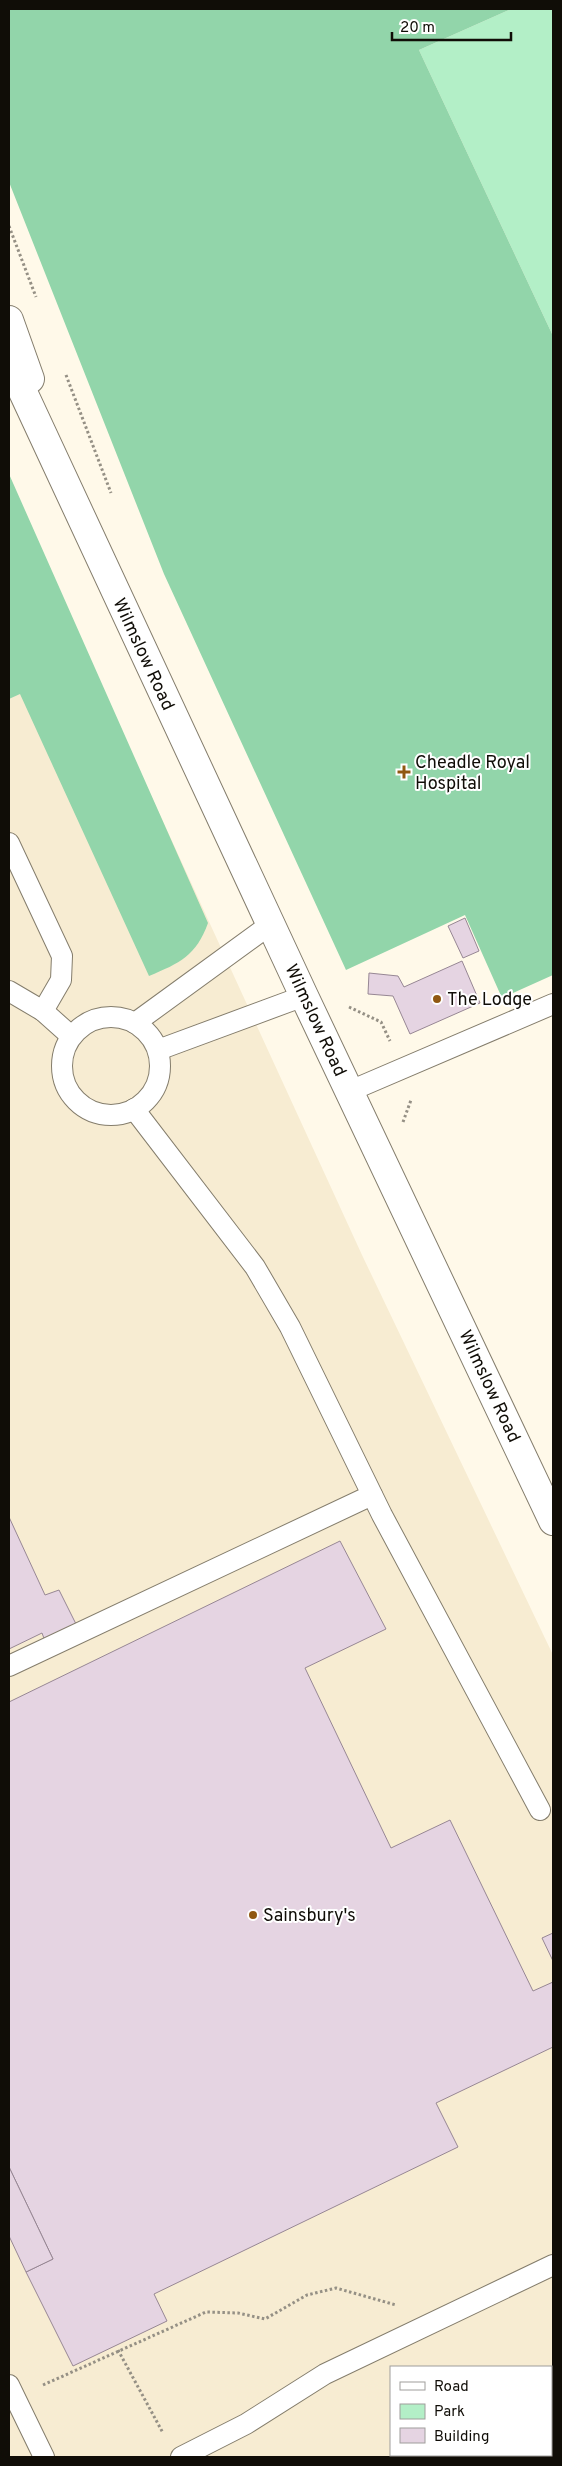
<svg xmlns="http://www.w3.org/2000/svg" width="562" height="2466" viewBox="0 0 562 2466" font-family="Overpass,sans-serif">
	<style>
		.built { fill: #f7ecd2; fill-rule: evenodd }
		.green { fill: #b3efc7 }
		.forest { fill: #92d5aa }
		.building { fill: #e5d4e2; stroke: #978794 }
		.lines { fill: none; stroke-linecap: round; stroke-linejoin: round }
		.lane-casing { stroke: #847d6c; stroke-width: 22 }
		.secondary-casing { stroke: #847d6c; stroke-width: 30 }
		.path { stroke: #959085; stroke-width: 3; stroke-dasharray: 2.5 2.5; stroke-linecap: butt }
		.lane { stroke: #fff; stroke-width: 20 }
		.secondary { stroke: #fff; stroke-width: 28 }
		.poi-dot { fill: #905811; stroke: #fff; stroke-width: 2 }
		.labels { text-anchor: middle; stroke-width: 4; stroke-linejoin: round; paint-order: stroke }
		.street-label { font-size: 18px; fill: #100d07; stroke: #fff }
		.poi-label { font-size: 18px; fill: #100d07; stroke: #fff; text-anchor: start }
	</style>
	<rect width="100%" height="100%" fill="#fff9e9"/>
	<path class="built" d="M88 658 362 1255 553 1655V2457H9V699ZM391 2367H551V2455H391Z"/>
	<polygon class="green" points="511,9 553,9 553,336 419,50"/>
	<g class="forest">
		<polygon points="9,9 511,9 419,50 553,336 553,975 502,998 465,915 346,970 164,574 9,182"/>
		<path d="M9 474 208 923C196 956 180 963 149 976L20 694 9 699Z"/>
	</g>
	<g class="building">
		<polygon points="465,918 479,951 463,958 448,926"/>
		<polygon points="462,961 480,1003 410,1034 393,996 368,994 369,973 398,976 404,987"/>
		<polygon points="9,1517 45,1595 59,1590 77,1626 45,1641 42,1633 9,1649"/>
		<polygon points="340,1541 386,1629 305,1668 391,1848 450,1820 533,1991 553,1982 553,2047 436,2103 458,2147 154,2294 167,2321 73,2366 26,2272 53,2259 9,2167 9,1702"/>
		<polygon points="553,1933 553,1961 542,1938"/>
		<polygon points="9,2167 53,2259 26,2272 9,2236"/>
	</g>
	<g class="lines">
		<g class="lane-casing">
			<g id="lane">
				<polyline points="9,843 62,956 61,980 43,1011"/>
				<polyline points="9,991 43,1011 71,1036"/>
				<circle cx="111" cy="1066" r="49"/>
				<polyline points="135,1023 271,924"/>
				<polyline points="158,1050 304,996"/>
				<polyline points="350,1091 553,1004"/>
				<polyline points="134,1109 255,1267 290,1327 382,1515 540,1810"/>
				<polyline points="9,1666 372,1495"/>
				<polyline points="9,2385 44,2457"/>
				<polyline points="181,2457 246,2424 325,2374 553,2265"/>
			</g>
		</g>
		<g class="secondary-casing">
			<g id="secondary">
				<polyline points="9,320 30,379"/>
				<polyline points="9,362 304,996 553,1521"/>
			</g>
		</g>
		<g class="path">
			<polyline points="9,226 36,297"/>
			<polyline points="66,375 111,493"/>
			<polyline points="349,1007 381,1022 390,1041"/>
			<polyline points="403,1122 411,1100"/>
			<polyline points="118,2350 163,2433"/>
			<polyline points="43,2385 206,2312 238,2313 265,2319 307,2295 336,2288 396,2305"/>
		</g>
		<use href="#lane" class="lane"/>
		<use href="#secondary" class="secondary"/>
	</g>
	<g class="poi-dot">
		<path d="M401.5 764.5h5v5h5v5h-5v5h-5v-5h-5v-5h5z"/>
		<circle cx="437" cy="999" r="5"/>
		<circle cx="253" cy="1915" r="5"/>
	</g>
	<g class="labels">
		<g class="street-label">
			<text transform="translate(144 654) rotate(65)" y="6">Wilmslow Road</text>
			<text transform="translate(316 1020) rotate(65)" y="6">Wilmslow Road</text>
			<text transform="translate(490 1386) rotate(65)" y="6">Wilmslow Road</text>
		</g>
		<g class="poi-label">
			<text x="415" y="768">Cheadle Royal<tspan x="415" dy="21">Hospital</tspan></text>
			<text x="447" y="1005">The Lodge</text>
			<text x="263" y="1921">Sainsbury's</text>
		</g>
	</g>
	<rect width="562" height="2466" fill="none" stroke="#100d07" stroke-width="20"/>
	<rect x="390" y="2366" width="162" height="90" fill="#ffffff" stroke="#9f9e9c"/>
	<rect x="400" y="2382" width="25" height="8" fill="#ffffff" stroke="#9f9e9c"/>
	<text x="434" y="2391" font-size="15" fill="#100d07">Road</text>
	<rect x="400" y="2404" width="25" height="15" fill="#b3efc7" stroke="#9f9e9c"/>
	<text x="434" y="2416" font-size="15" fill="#100d07">Park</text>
	<rect x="400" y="2428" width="25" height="15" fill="#e5d4e2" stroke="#9f9e9c"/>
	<text x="434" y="2441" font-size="15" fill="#100d07">Building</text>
	<path d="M392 32v8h119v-8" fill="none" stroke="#100d07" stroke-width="2.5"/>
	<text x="400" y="32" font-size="15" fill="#100d07" stroke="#ffffff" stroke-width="4" paint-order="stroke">20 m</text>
</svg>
